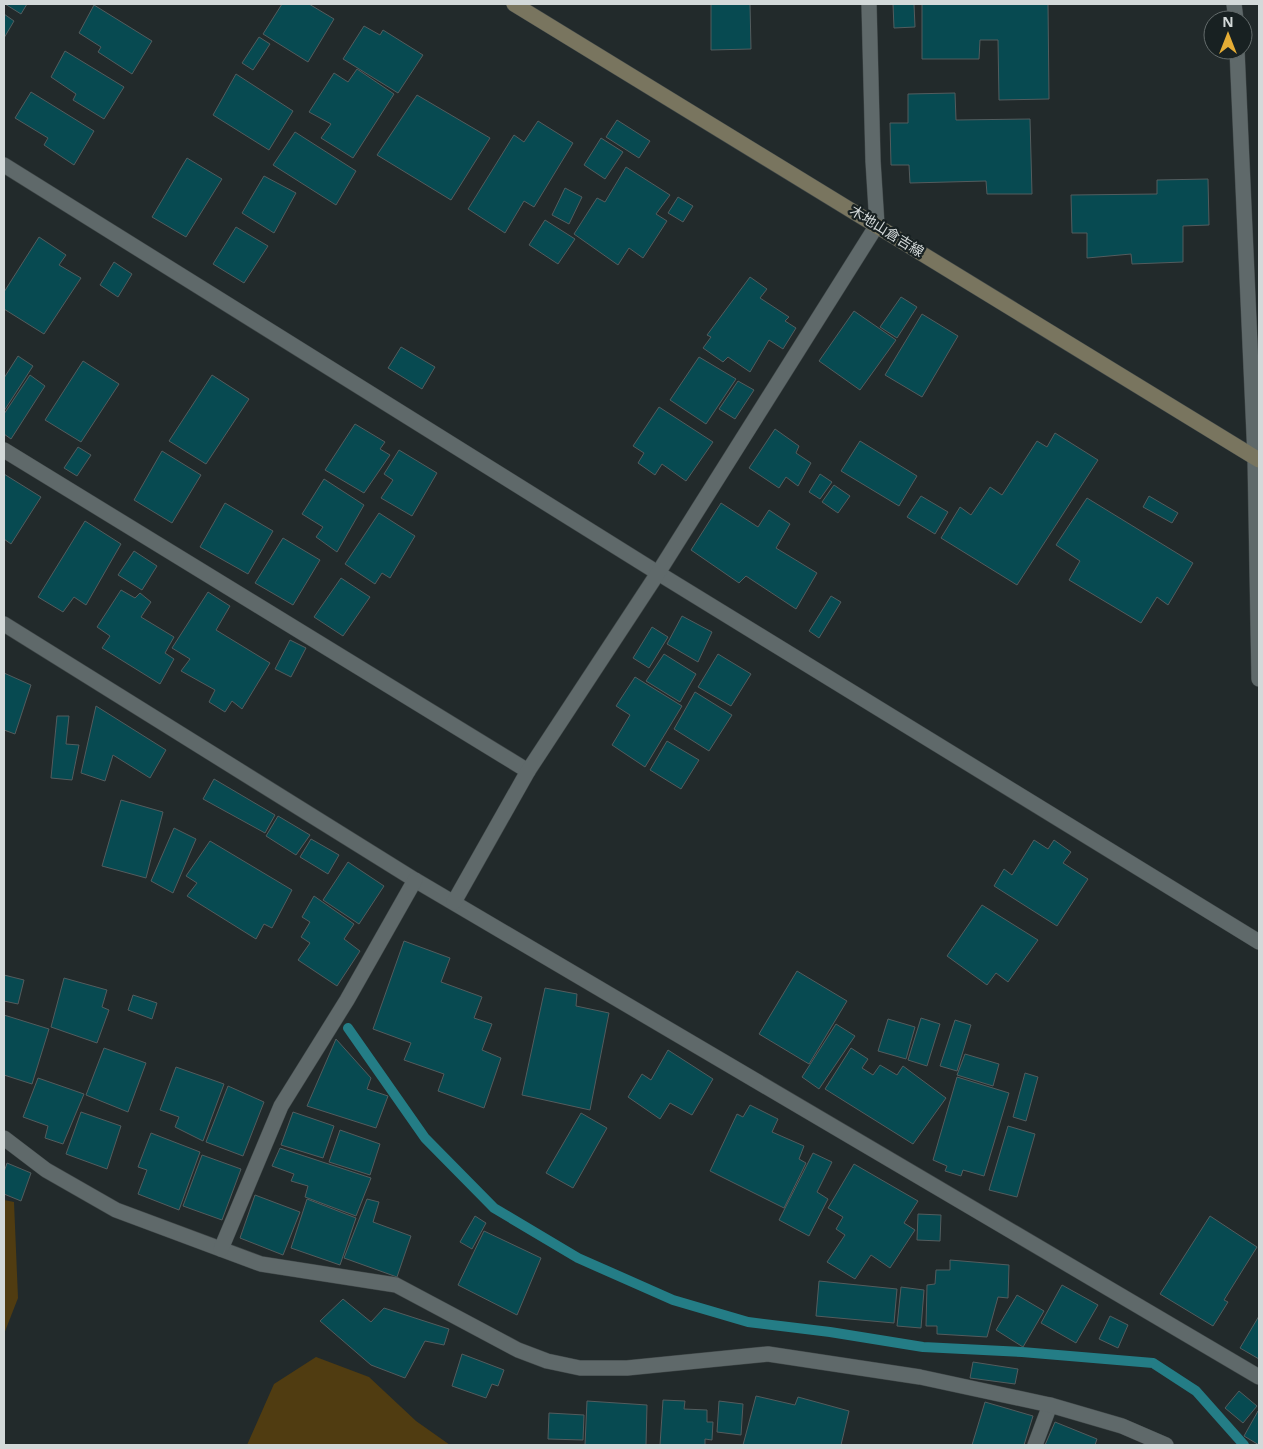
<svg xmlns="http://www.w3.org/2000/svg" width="1263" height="1449" viewBox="0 0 1263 1449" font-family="'Open Sans','Noto Sans JP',sans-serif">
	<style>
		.green { fill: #503c11 }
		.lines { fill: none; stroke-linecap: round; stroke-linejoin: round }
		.stream { stroke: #247d86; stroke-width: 10 }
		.building { fill: #074a51; stroke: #535c5e }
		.lane-casing { stroke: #3f4647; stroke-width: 16 }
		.street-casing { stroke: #3f4647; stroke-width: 16 }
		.secondary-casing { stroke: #3f4647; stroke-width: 16 }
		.lane { stroke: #5f696a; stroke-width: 15 }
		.street { stroke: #5f696a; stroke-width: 15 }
		.secondary { stroke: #79755f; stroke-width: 15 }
		.labels { text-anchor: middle; stroke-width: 4.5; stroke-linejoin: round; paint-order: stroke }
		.street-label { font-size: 14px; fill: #d3d9d9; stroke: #182122 }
	</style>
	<rect width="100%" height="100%" fill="#222a2b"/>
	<g class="green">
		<polygon points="4,1200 14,1202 18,1298 4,1334"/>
		<polygon points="316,1357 369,1377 416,1421 450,1445 247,1445 274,1384"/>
	</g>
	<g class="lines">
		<polyline class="stream" points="348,1028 425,1138 494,1208 578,1258 673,1300 748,1322 830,1332 923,1347 1022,1352 1153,1363 1196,1391 1244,1445"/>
	</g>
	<g class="building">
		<polygon points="5,4 27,4 21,14"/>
		<polygon points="282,4 309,4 334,19 308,62 263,34"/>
		<polygon points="711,4 750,4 751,49 711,50"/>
		<polygon points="893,4 914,4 915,27 894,28"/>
		<polygon points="922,4 1048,4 1049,99 999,100 998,40 980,40 979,59 922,59"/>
		<polygon points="94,5 152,41 132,74 98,52 101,47 79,33"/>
		<polygon points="4,14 14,21 4,38"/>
		<polygon points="364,26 380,35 383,30 423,55 398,93 343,59"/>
		<polygon points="259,37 270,44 253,70 242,63"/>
		<polygon points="65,51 124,87 104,119 73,100 76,94 51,77"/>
		<polygon points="357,69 394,94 353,158 321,138 331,124 309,112 334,73 348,82"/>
		<polygon points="236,74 293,111 269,150 213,115"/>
		<polygon points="31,92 94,131 74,165 44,145 48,138 15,118"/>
		<polygon points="955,93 956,120 1030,119 1032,194 987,194 986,181 910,183 909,165 891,165 890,123 908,123 908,94"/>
		<polygon points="417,95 490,138 451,200 377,155"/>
		<polygon points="617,120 650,141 639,158 606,137"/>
		<polygon points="538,121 573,143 534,207 524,201 505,233 468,209 514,135 524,142"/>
		<polygon points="295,132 356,171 336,205 273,165"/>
		<polygon points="601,138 623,152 605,179 584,165"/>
		<polygon points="187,158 222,179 186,237 152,217"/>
		<polygon points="626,167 670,195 656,214 667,221 643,258 629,248 618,265 574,234 597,198 605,202"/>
		<polygon points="264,176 296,193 274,233 242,213"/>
		<polygon points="1208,179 1209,225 1183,226 1183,262 1132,264 1131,254 1087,258 1087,233 1072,233 1071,195 1157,194 1157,180"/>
		<polygon points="565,188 582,197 569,224 552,215"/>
		<polygon points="678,197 693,206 683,222 668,213"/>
		<polygon points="545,220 575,239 558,264 529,245"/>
		<polygon points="236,227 268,246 244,283 213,264"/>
		<polygon points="39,237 66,255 59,265 81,278 44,334 4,309 4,292"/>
		<polygon points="114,262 132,274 118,297 100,285"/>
		<polygon points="750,277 767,289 760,298 789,317 785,321 796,328 783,349 769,340 750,372 728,357 723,362 703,348 711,337 707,335"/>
		<polygon points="901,297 917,307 897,338 880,327"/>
		<polygon points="854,311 896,340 860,390 819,361"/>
		<polygon points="922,314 958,336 922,397 885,375"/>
		<polygon points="401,347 435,367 422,389 388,368"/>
		<polygon points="18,356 33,366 4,411 4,378"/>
		<polygon points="699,357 736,379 706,424 670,400"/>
		<polygon points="83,361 119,384 81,442 45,420"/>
		<polygon points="30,375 45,386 11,439 4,434 4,414"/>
		<polygon points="212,375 249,399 206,464 169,441"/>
		<polygon points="738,381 754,390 735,419 719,409"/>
		<polygon points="659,407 713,442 686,481 662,464 655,475 638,463 644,453 633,446"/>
		<polygon points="355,424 385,442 380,449 390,455 364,493 325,470"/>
		<polygon points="775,429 799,446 796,453 811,463 798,486 786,477 779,488 749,468"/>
		<polygon points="1055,433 1098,460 1017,585 941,538 960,507 971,515 990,487 1002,495 1037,441 1047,447"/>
		<polygon points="860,441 917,476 899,506 841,471"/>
		<polygon points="78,447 91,455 77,476 64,468"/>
		<polygon points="399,450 437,473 412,516 381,498 393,480 384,474"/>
		<polygon points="162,451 201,475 172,523 134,500"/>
		<polygon points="4,474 41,497 11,544 4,539"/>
		<polygon points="820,474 832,482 820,499 809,492"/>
		<polygon points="324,479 364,505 337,552 316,537 323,527 302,514"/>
		<polygon points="834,485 850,496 838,513 822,502"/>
		<polygon points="921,496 948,512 935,534 907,517"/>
		<polygon points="1149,496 1178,513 1172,523 1143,507"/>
		<polygon points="1087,498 1193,563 1168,605 1157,597 1141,623 1069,580 1080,561 1056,545"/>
		<polygon points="225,503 273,531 248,574 200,547"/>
		<polygon points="721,503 758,527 769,510 790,524 776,548 817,573 796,609 746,576 739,583 691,550"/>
		<polygon points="379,513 415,536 390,578 382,573 375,584 345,564"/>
		<polygon points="85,521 121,544 86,605 74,597 63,612 38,597"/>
		<polygon points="283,538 320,560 293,605 255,583"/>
		<polygon points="134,551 157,566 142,590 118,575"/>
		<polygon points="341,578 370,597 343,636 314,617"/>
		<polygon points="121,590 135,598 140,593 151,602 141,617 174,637 165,653 174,659 160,684 102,648 110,636 97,627"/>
		<polygon points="208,592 230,606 216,630 270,663 242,709 232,701 225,712 209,702 215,690 181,671 190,659 172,648"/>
		<polygon points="831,596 841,602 819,638 809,631"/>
		<polygon points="682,616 712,632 698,662 667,644"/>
		<polygon points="652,627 668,637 649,668 633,658"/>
		<polygon points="290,640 306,648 291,677 275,669"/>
		<polygon points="664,654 696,674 680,702 646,681"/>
		<polygon points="718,654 751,674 731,706 698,687"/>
		<polygon points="4,673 31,685 15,734 4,730"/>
		<polygon points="635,677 682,706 645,767 612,745 630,715 616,706"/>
		<polygon points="695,692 732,715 709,751 674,729"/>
		<polygon points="96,706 166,750 150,778 113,755 105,781 81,773"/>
		<polygon points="57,716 69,716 66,744 79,745 72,780 51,778"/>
		<polygon points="667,741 699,760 681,789 650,770"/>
		<polygon points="214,779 275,815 265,833 203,799"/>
		<polygon points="121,800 163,812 146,878 102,866"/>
		<polygon points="278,816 310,835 296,855 266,836"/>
		<polygon points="174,828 196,839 173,893 151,881"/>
		<polygon points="311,839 339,855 328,874 300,857"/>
		<polygon points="1034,840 1048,849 1054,840 1071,852 1063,863 1088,879 1057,926 994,886 1004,869 1012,875"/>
		<polygon points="210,841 292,890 272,928 264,924 256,939 187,896 197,883 186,876"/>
		<polygon points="348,862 384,886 359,924 323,900"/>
		<polygon points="314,896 354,924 344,939 360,951 337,986 298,960 310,943 301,937 310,922 302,917"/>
		<polygon points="982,905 1038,940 1008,982 996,973 987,985 947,956"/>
		<polygon points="404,941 450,958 441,982 482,997 474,1018 492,1024 482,1050 501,1058 484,1108 438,1091 444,1074 404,1060 411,1043 373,1029"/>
		<polygon points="797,971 847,1001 809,1064 759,1034"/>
		<polygon points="4,975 24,980 18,1004 4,1001"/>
		<polygon points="64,978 107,990 102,1007 109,1010 97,1043 51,1027"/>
		<polygon points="545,988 577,994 576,1006 609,1013 590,1110 522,1095"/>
		<polygon points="133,995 157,1003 152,1019 128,1010"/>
		<polygon points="4,1015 49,1029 32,1084 4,1075"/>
		<polygon points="921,1018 940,1024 927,1066 908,1060"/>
		<polygon points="888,1019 915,1027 906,1059 878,1051"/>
		<polygon points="955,1020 971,1025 957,1071 940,1066"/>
		<polygon points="836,1024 855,1036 819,1089 802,1077"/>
		<polygon points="336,1039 371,1078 367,1089 388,1096 376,1128 307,1106"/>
		<polygon points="104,1048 146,1063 128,1112 86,1095"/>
		<polygon points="851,1048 868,1059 862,1068 873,1075 880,1065 897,1075 903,1066 946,1098 913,1144 825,1089"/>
		<polygon points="668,1050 713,1079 692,1115 670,1103 660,1119 628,1097 642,1074 651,1080"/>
		<polygon points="965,1054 999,1064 993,1086 957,1075"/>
		<polygon points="176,1067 224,1084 203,1141 175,1127 179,1117 160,1110"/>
		<polygon points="1025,1073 1038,1077 1026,1121 1013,1117"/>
		<polygon points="957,1077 1009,1093 984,1176 963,1170 961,1176 945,1171 947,1166 933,1160"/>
		<polygon points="38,1078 84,1094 63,1144 45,1138 48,1126 23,1117"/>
		<polygon points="228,1086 264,1102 243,1156 206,1142"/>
		<polygon points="750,1105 778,1119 772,1132 804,1146 799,1159 806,1163 784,1208 710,1171 737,1114 743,1117"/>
		<polygon points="81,1112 121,1126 107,1169 66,1154"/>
		<polygon points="293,1112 334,1126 323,1158 281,1145"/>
		<polygon points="581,1113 607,1128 573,1188 546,1173"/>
		<polygon points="1008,1126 1035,1134 1017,1197 989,1190"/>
		<polygon points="340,1130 380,1144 370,1175 329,1162"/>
		<polygon points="151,1133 200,1152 179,1210 138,1194 147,1170 138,1167"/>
		<polygon points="280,1148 371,1178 356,1216 305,1197 308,1186 291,1181 294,1174 272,1166"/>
		<polygon points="813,1153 832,1162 817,1192 828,1199 809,1236 779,1220"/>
		<polygon points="202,1155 241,1169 222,1220 183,1206"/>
		<polygon points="7,1163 31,1173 21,1201 4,1194 4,1172"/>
		<polygon points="854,1164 918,1201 904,1223 915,1230 890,1268 871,1255 855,1279 827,1262 845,1235 836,1229 843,1217 828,1208"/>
		<polygon points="255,1195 300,1212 283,1255 240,1238"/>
		<polygon points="307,1199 356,1218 340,1265 291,1248"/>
		<polygon points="367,1199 379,1202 373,1222 411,1236 397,1277 344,1258"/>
		<polygon points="918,1214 941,1215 940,1241 917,1240"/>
		<polygon points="475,1216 486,1223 472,1249 460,1242"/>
		<polygon points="1210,1216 1257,1247 1224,1300 1228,1302 1213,1326 1160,1294"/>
		<polygon points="484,1231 541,1258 517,1315 458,1285"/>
		<polygon points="950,1260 1009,1265 1008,1298 998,1297 987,1337 937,1334 937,1326 926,1326 927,1285 935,1284 936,1270 950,1270"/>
		<polygon points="819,1281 897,1289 894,1323 816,1316"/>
		<polygon points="1062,1285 1098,1305 1076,1343 1041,1323"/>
		<polygon points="901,1287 924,1290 921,1328 897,1326"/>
		<polygon points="1017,1295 1044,1311 1023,1347 996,1330"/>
		<polygon points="343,1299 371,1322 384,1308 449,1329 444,1345 425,1341 405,1378 371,1365 320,1321"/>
		<polygon points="1110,1316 1128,1325 1118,1348 1099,1339"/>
		<polygon points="1259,1316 1259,1359 1240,1348"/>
		<polygon points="462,1354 504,1370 498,1386 492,1384 486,1398 452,1386"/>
		<polygon points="973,1362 1018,1369 1015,1384 970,1378"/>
		<polygon points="1239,1391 1257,1406 1243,1423 1225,1408"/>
		<polygon points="756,1396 795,1405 798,1397 849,1411 841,1445 743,1445"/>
		<polygon points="663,1400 685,1401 684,1409 707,1410 707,1422 713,1422 712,1440 705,1439 705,1445 660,1445"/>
		<polygon points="587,1401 647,1405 646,1445 585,1445"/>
		<polygon points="719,1401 743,1404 741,1435 717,1432"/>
		<polygon points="985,1402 1033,1416 1024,1445 972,1445"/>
		<polygon points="1258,1411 1259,1411 1259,1445 1244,1436"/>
		<polygon points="549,1413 584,1415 583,1440 548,1439"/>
		<polygon points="1055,1422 1097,1439 1095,1445 1045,1445"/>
	</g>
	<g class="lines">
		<g class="lane-casing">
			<polyline id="lane" points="1035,1445 1050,1405"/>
		</g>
		<g class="street-casing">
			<g id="street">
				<polyline points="1234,4 1236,20"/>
				<polyline points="1237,50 1255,457 1259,679"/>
				<polyline points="4,165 658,573 1259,942"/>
				<polyline points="4,450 528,771"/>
				<polyline points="4,624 415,880 1259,1377"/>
				<polyline points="454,902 528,771 658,573 877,225 873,161 869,4"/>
				<polyline points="4,1138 46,1170 116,1210 261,1264 396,1285 518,1350 547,1361 580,1368 627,1368 768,1354 920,1377 1050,1405 1122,1426 1166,1445"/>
				<polyline points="221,1249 281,1106 347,1000 415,880"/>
			</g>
		</g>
		<g class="secondary-casing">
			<polyline id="secondary" points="514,4 1259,460"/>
		</g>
		<use href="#lane" class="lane"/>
		<use href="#street" class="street"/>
		<use href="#secondary" class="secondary"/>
	</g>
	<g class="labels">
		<g class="street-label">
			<text transform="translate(887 231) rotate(32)" y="5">木地山倉吉線</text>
		</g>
	</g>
	<rect width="1263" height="1449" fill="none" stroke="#d3d9d9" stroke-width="10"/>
	<g transform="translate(1228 35)"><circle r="24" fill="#182122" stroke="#636b6b"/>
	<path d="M0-4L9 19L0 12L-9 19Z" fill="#e5ad35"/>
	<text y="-8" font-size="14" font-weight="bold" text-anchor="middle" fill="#d3d9d9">N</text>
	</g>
</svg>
